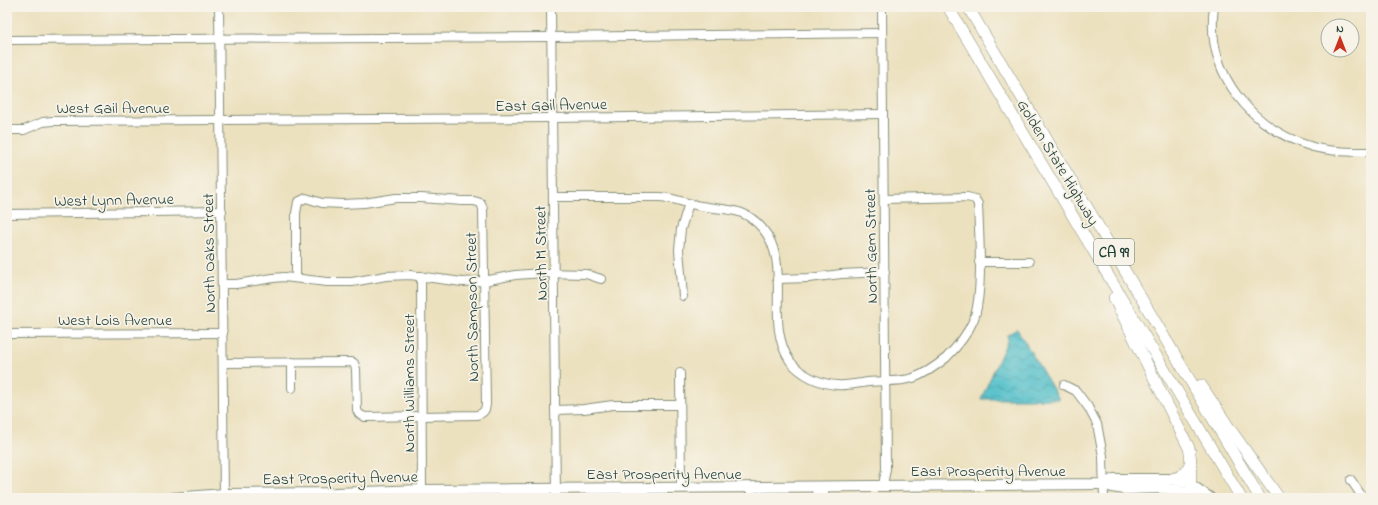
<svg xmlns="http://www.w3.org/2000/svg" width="1378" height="505" viewBox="0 0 1378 505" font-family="'Indie Flower',sans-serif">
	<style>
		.water { fill: url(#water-waves); stroke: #387e7f }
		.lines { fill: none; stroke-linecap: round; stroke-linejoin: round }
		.minor-casing { stroke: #868f7a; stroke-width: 10 }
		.major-casing { stroke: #868f7a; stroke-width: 12 }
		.highway-casing { stroke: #868f7a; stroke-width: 12 }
		.minor { stroke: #fff; stroke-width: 8 }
		.major { stroke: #fff; stroke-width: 10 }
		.highway { stroke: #fff; stroke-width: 11 }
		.labels { text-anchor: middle; stroke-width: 3.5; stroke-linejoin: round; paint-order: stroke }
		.shield { fill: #f7f3e8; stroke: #60746a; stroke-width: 1 }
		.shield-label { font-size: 15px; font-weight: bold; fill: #1f3d34 }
		.street-label { font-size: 16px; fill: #1f3d34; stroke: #f7f3e8 }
	</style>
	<defs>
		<pattern id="water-waves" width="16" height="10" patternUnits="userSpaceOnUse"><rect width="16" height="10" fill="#51bfca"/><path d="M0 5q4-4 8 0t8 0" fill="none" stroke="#439ca5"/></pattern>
	</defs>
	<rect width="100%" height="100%" fill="#f7f3e8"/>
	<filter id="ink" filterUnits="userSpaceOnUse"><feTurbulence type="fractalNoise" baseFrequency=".025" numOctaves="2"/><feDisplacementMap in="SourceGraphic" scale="8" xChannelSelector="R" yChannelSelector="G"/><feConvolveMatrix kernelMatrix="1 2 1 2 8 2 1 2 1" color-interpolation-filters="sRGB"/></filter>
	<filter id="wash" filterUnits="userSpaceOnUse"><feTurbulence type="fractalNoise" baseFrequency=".012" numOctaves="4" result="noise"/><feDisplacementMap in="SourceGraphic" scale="16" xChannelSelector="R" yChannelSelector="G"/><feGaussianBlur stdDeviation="0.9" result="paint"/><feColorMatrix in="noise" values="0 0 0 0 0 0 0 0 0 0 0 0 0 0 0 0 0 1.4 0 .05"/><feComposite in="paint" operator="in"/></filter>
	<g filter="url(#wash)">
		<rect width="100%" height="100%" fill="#ece1bf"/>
		<polygon class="water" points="1017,329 1059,399 981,399 1008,339 1007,335"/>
	</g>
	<g filter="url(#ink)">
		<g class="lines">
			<g class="minor-casing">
				<g id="minor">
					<polyline points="219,7 224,498"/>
					<polyline points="551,7 556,498"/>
					<polyline points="882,7 886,469 883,485"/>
					<path d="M1214 7C1205 73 1251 129 1313 147 1332 152 1352 152 1371 152"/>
					<polyline points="7,40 551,37 882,33"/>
					<polyline points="7,130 24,130 43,122 53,121 551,118 883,114"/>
					<path d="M553 197H660C675 198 687 204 701 206 726 211 743 206 762 228 794 265 763 321 790 361 801 375 820 384 837 385 845 386 854 384 862 383 878 380 896 383 913 378 925 374 936 366 946 358 957 347 967 335 973 321 984 296 979 234 978 204L975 199 967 197 884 199"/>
					<polyline points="7,214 222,211"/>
					<polyline points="979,262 1029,262"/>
					<polyline points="421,276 422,490"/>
					<polyline points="777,279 809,278 841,274 885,272"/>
					<polyline points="222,284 236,284 273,278 284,277 327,282 352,282 386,276 410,275 462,282 484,281 515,275 543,273 586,274 601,279"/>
					<polyline points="683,296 679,250 681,229 689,203"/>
					<polyline points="7,334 223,333"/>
					<polyline points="292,362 292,388"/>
					<path d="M223 363 351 362 354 363 356 369 357 410 359 414 365 417 477 415C484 413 486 410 486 403L483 209 481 203 474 201H462L421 198H396L364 203 343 204 322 203 306 198 298 202 296 213V278"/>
					<polyline points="680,373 681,487"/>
					<polyline points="1064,385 1076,391 1088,407 1097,424 1103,456 1104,498"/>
					<polyline points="555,410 584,409 613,405 680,405"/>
					<polyline points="1351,480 1363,498"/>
					<polyline points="816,486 817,498"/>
					<polyline points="824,486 824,498"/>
					<polyline points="751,498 751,487"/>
				</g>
			</g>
			<g class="major-casing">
				<g id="major">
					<path d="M1104 484C1132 497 1164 478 1195 498"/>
					<polyline points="173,498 224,494 335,493 422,490 1104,484 1114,479 1172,479 1190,484 1210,498"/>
				</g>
			</g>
			<g class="highway-casing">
				<g id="highway">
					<polyline points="948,7 1241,498"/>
					<polyline points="968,7 1260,498"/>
					<path d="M1114 298 1189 448C1194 466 1186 483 1196 498"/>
					<polyline points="1201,385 1230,429 1279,498"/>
					<path d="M1172 479C1182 477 1187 472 1191 463"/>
				</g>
			</g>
			<use href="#minor" class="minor"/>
			<use href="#major" class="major"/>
			<use href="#highway" class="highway"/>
		</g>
	</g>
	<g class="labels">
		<rect class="shield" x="1094" y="239" width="40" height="26" rx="3"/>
		<g class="shield-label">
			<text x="1114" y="257">CA 99</text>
		</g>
		<g class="street-label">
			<text transform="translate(551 104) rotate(-1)" y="6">East Gail Avenue</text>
			<text x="113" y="113">West Gail Avenue</text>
			<text transform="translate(1059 162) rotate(59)" y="6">Golden State Highway</text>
			<text transform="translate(114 199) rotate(-1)" y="6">West Lynn Avenue</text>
			<text transform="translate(870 246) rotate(-91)" y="6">North Gem Street</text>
			<text transform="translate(208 253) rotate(-91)" y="6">North Oaks Street</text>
			<text transform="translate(540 253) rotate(-91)" y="6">North M Street</text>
			<text transform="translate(471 307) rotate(-91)" y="6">North Sampson Street</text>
			<text x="115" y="325">West Lois Avenue</text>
			<text transform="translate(408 383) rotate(-90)" y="6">North Williams Street</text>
			<text x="988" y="476">East Prosperity Avenue</text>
			<text x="664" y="479">East Prosperity Avenue</text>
			<text transform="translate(340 477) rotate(-1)" y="6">East Prosperity Avenue</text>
		</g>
	</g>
	<rect width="1378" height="505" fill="none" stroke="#f7f3e8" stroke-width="24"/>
	<g transform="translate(1340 38)"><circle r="19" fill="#f7f3e8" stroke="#a1aaa0"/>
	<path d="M0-3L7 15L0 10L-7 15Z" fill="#c8321e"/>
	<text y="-6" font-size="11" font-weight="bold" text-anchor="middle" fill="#1f3d34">N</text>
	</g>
</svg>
